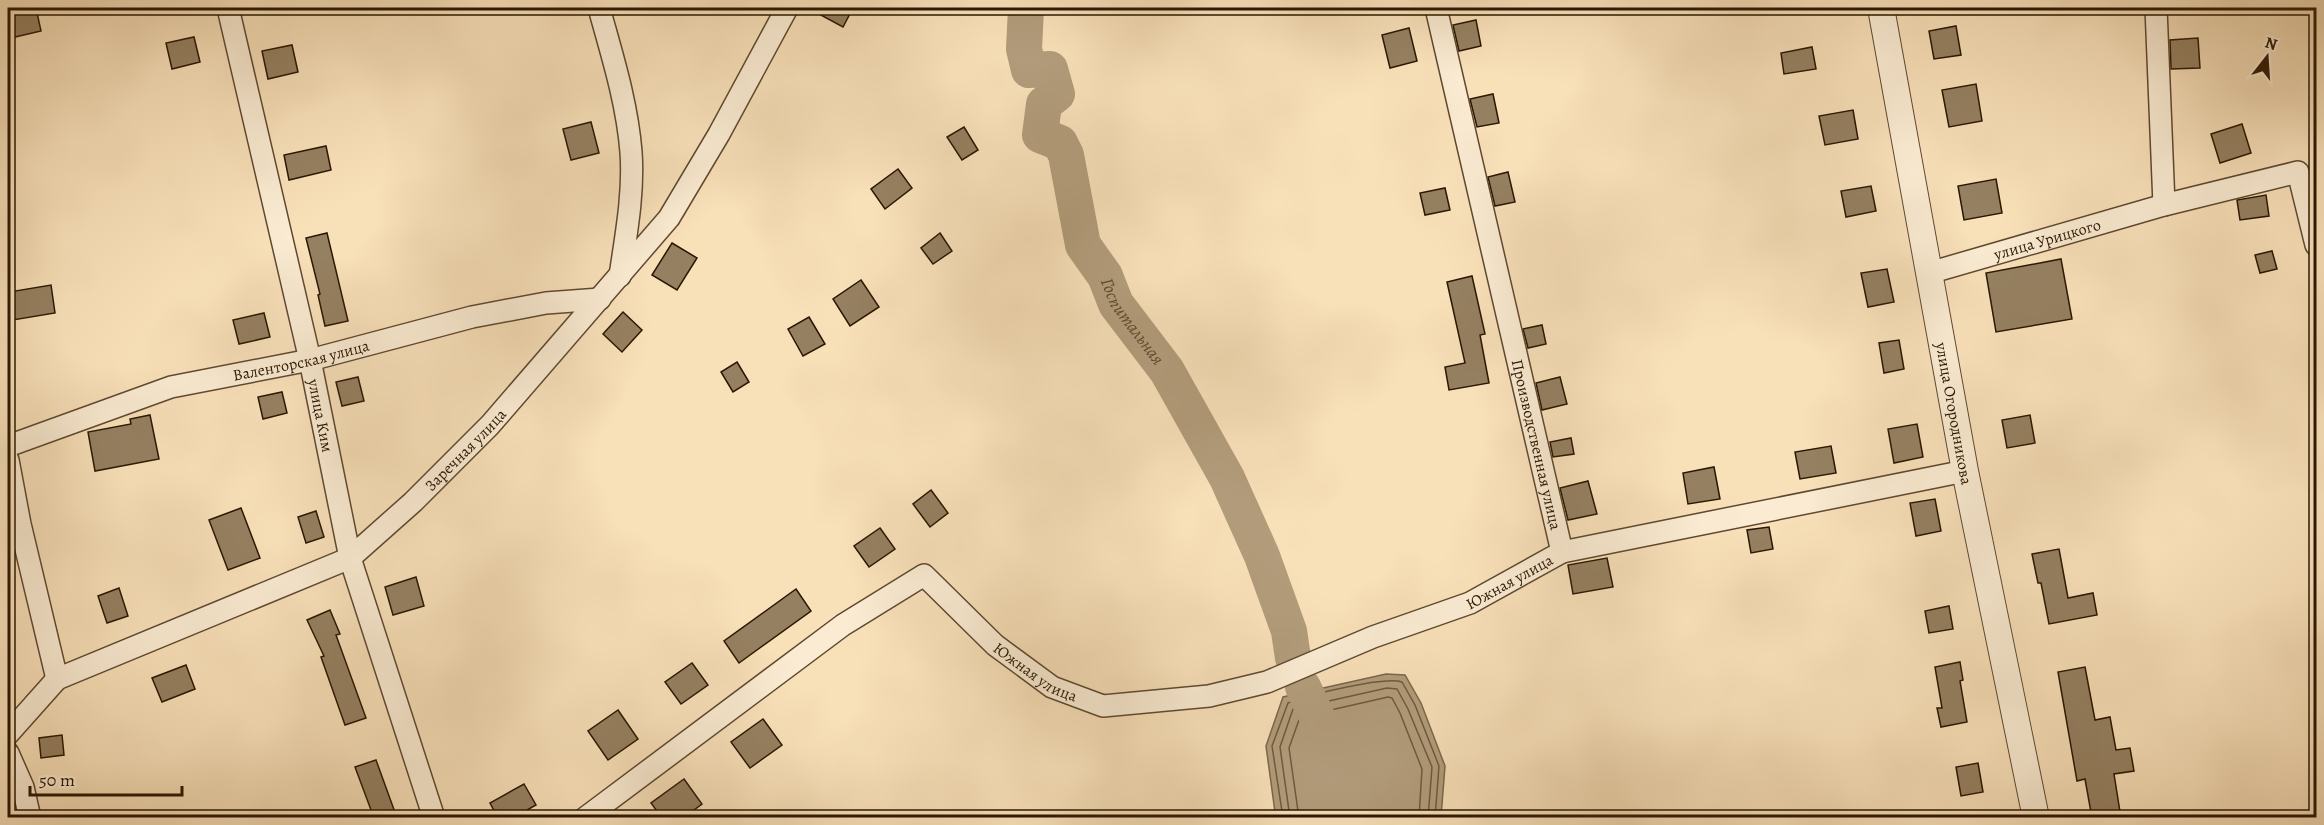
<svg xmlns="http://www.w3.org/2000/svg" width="2324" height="825" viewBox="0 0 2324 825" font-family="Alegreya,serif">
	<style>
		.water { fill: #b29c7b; stroke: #7c674b; stroke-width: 1.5 }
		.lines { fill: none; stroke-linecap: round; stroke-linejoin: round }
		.shore { stroke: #6e5a3e; stroke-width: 1.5 }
		.river { stroke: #b29c7b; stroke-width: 36 }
		.building { fill: #958061; stroke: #2a1702; stroke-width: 1.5 }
		.minor-casing { stroke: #5e4930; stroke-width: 24 }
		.tertiary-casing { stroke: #5e4930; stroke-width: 28 }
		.minor { stroke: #faebd2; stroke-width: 21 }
		.tertiary { stroke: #faebd2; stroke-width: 26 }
		.labels { text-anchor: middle; stroke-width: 5; stroke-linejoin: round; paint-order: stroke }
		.street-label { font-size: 16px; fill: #2a1702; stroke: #faebd2 }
		.water-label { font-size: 18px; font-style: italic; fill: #604c32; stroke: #faebd2 }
	</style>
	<rect width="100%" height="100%" fill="#f8e0b9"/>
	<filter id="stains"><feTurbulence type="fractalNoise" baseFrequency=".00333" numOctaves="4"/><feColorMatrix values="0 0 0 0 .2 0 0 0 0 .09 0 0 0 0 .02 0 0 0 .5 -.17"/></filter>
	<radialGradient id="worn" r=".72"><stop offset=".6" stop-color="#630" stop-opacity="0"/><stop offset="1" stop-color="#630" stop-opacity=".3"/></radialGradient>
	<polygon class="water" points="1386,674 1405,675 1421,703 1445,766 1441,817 1278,817 1275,812 1266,746 1283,697"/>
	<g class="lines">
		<g class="shore">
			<path d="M1283 818 1272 746 1288 703C1307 695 1385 676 1402 682L1415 705 1439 766 1435 818"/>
			<polyline points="1290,818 1280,747 1293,709 1387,688 1397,689 1408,709 1432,767 1428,818"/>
			<polyline points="1299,818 1289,748 1300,717 1388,697 1392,698 1400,713 1422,769 1419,818"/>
		</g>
		<g class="river">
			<path id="s1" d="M1026 8 1024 49 1029 70 1050 69 1057 94 1044 104 1040 135 1060 143 1066 155 1083 245 1105 276 1116 304 1167 371 1227 478 1262 556 1289 631 1293 658"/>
			<polyline points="1303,687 1364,818"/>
		</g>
	</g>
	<g class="building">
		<polygon points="8,8 36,8 41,31 15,37"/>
		<polygon points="808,8 853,8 843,27"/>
		<polygon points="1476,20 1481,46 1459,51 1453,25"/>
		<polygon points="1956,26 1961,55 1934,59 1929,31"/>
		<polygon points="1409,28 1417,61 1390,68 1382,35"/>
		<polygon points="194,37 200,62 172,69 166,43"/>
		<polygon points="2198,38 2200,68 2171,69 2170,40"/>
		<polygon points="292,45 298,72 268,79 262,51"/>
		<polygon points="1812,47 1816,69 1784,74 1781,53"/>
		<polygon points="1976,84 1982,121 1949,127 1942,90"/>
		<polygon points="1493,94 1499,123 1477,127 1470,99"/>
		<polygon points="1853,110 1858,139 1825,145 1819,116"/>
		<polygon points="591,122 599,153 571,160 563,129"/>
		<polygon points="2242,124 2251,153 2220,163 2211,134"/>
		<polygon points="964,127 978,150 962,160 947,137"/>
		<polygon points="326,146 331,170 289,180 284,155"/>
		<polygon points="898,169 912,188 885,209 871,189"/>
		<polygon points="1508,172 1515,202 1495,206 1488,177"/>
		<polygon points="1996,179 2002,213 1964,220 1958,186"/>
		<polygon points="1871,186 1876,211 1846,217 1841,191"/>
		<polygon points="1445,188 1450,210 1425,215 1420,193"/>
		<polygon points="2266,195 2269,216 2240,220 2237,200"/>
		<polygon points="327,233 348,321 325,326 318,295 320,294 306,238"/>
		<polygon points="940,233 952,251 933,264 921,248"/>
		<polygon points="672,243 697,258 677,290 652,275"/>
		<polygon points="2272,251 2277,269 2260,273 2255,255"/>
		<polygon points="2061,259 2072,319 1996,332 1986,273"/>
		<polygon points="1887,269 1894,302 1868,307 1861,273"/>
		<polygon points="1472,276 1485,334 1480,335 1489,383 1449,390 1445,367 1465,363 1447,282"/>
		<polygon points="861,280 879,307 850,326 833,299"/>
		<polygon points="51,285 55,313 13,320 9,292"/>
		<polygon points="623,312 642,330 622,352 603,334"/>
		<polygon points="264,313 270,337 239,344 233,320"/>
		<polygon points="809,317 825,344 803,356 788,329"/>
		<polygon points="1542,325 1546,344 1528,348 1523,329"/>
		<polygon points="1899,340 1904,369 1884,373 1879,343"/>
		<polygon points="737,362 749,382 733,392 721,372"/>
		<polygon points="358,377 364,401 342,406 336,382"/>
		<polygon points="1560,377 1567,404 1542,410 1536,383"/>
		<polygon points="282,392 287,413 263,419 258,397"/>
		<polygon points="150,415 159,459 95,471 88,432 131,424 130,419"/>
		<polygon points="2030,415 2035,443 2007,448 2002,420"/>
		<polygon points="1917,424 1923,457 1894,463 1888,429"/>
		<polygon points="1571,438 1574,454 1553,457 1550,442"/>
		<polygon points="1831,446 1836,473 1800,479 1795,452"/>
		<polygon points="1714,467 1720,499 1688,504 1683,473"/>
		<polygon points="1588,481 1597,514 1568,520 1560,488"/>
		<polygon points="931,490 948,513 930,527 913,504"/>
		<polygon points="1935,499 1941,531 1916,536 1910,503"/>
		<polygon points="241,508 260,558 228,570 209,520"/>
		<polygon points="316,511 324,537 306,543 298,517"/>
		<polygon points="1769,527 1773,549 1751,553 1747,530"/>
		<polygon points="880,528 895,549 869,567 854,546"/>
		<polygon points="2059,549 2068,598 2093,593 2097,615 2049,624 2041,583 2038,583 2032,554"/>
		<polygon points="1607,558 1613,587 1573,594 1568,565"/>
		<polygon points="416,577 424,606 393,615 385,587"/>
		<polygon points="119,588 128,616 107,623 98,596"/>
		<polygon points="796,589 811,611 739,663 724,641"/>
		<polygon points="1949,606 1953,629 1929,633 1925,611"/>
		<polygon points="330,610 340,634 336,635 366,718 345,725 321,657 324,656 307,620"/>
		<polygon points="1960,662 1963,680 1960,681 1967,722 1941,727 1937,708 1942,708 1935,667"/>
		<polygon points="692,663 708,685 681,704 665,682"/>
		<polygon points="186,665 195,689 162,702 152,678"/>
		<polygon points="2085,667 2095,720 2110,717 2116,750 2130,748 2134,771 2114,774 2121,818 2092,818 2085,779 2077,781 2058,672"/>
		<polygon points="618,710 638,739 608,760 588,731"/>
		<polygon points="763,719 782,745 750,768 731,742"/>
		<polygon points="62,735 64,755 41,758 39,738"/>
		<polygon points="376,760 397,818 374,818 355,767"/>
		<polygon points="1978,763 1983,792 1961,796 1956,767"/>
		<polygon points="684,779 702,804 683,818 662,818 651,803"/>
		<polygon points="524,784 536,805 513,818 498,818 490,803"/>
	</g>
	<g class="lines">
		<g class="minor-casing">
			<g id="minor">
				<path id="s2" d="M228 8 310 360 350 558 434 818"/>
				<path d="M599 8C612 55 627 102 631 152 634 193 626 235 620 276"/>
				<path id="s3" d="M1436 8 1562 552 1965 471"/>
				<polyline points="2156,8 2164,205"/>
				<path id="s4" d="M1929 273 2164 205 2298 172 2316 245"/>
				<path id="s5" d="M8 446 171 387 310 360 472 317 546 303 600 299"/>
				<polyline points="8,460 20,524 57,679"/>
				<path id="s6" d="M8 734 57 679 350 558 413 502 490 425 669 218 719 134 787 8"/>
				<polyline points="8,753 23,787 30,818"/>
				<path id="s7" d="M585 818 843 625 924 575 995 645 1052 687 1103 706 1209 696 1267 682 1373 637 1470 603 1562 552"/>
			</g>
		</g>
		<g class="tertiary-casing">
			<g id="tertiary">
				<path id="s8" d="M1881 8 1965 471 2036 818"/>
			</g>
		</g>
		<use href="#minor" class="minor"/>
		<use href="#tertiary" class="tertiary"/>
	</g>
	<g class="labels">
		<g class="street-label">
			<text dy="6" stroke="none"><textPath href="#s4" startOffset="123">улица Урицкого</textPath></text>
			<text dy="6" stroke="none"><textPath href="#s5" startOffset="306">Валенторская улица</textPath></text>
			<text dy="6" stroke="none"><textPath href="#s8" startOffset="412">улица Огородникова</textPath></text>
			<text dy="6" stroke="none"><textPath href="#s2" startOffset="418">улица Ким</textPath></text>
			<text dy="6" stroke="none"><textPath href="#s3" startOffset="448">Производственная улица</textPath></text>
			<text dy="6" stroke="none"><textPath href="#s6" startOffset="549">Заречная улица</textPath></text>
			<text dy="6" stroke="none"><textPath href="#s7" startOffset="1071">Южная улица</textPath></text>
			<text dy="6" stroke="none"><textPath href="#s7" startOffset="566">Южная улица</textPath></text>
		</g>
		<g class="water-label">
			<text dy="6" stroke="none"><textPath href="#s1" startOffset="375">Госпитальная</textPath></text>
		</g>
	</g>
	<rect width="2324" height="825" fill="none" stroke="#f8e0b9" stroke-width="30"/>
	<rect x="9" y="9" width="2306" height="807" fill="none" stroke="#2a1702" stroke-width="3"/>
	<rect x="15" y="15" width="2294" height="795" fill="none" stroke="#2a1702" stroke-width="1.5"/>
	<g transform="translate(2267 57) rotate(17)" stroke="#faebd2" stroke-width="4.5" paint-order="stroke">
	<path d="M0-4.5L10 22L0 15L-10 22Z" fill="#2a1702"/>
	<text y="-9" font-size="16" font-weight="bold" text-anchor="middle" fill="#2a1702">N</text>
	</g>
	<path d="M30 786v9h152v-9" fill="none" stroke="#2a1702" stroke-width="3"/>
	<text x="39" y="786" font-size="18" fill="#2a1702" stroke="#faebd2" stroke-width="4.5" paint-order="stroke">50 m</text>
	<rect width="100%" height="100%" filter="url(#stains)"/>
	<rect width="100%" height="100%" fill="url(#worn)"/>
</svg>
